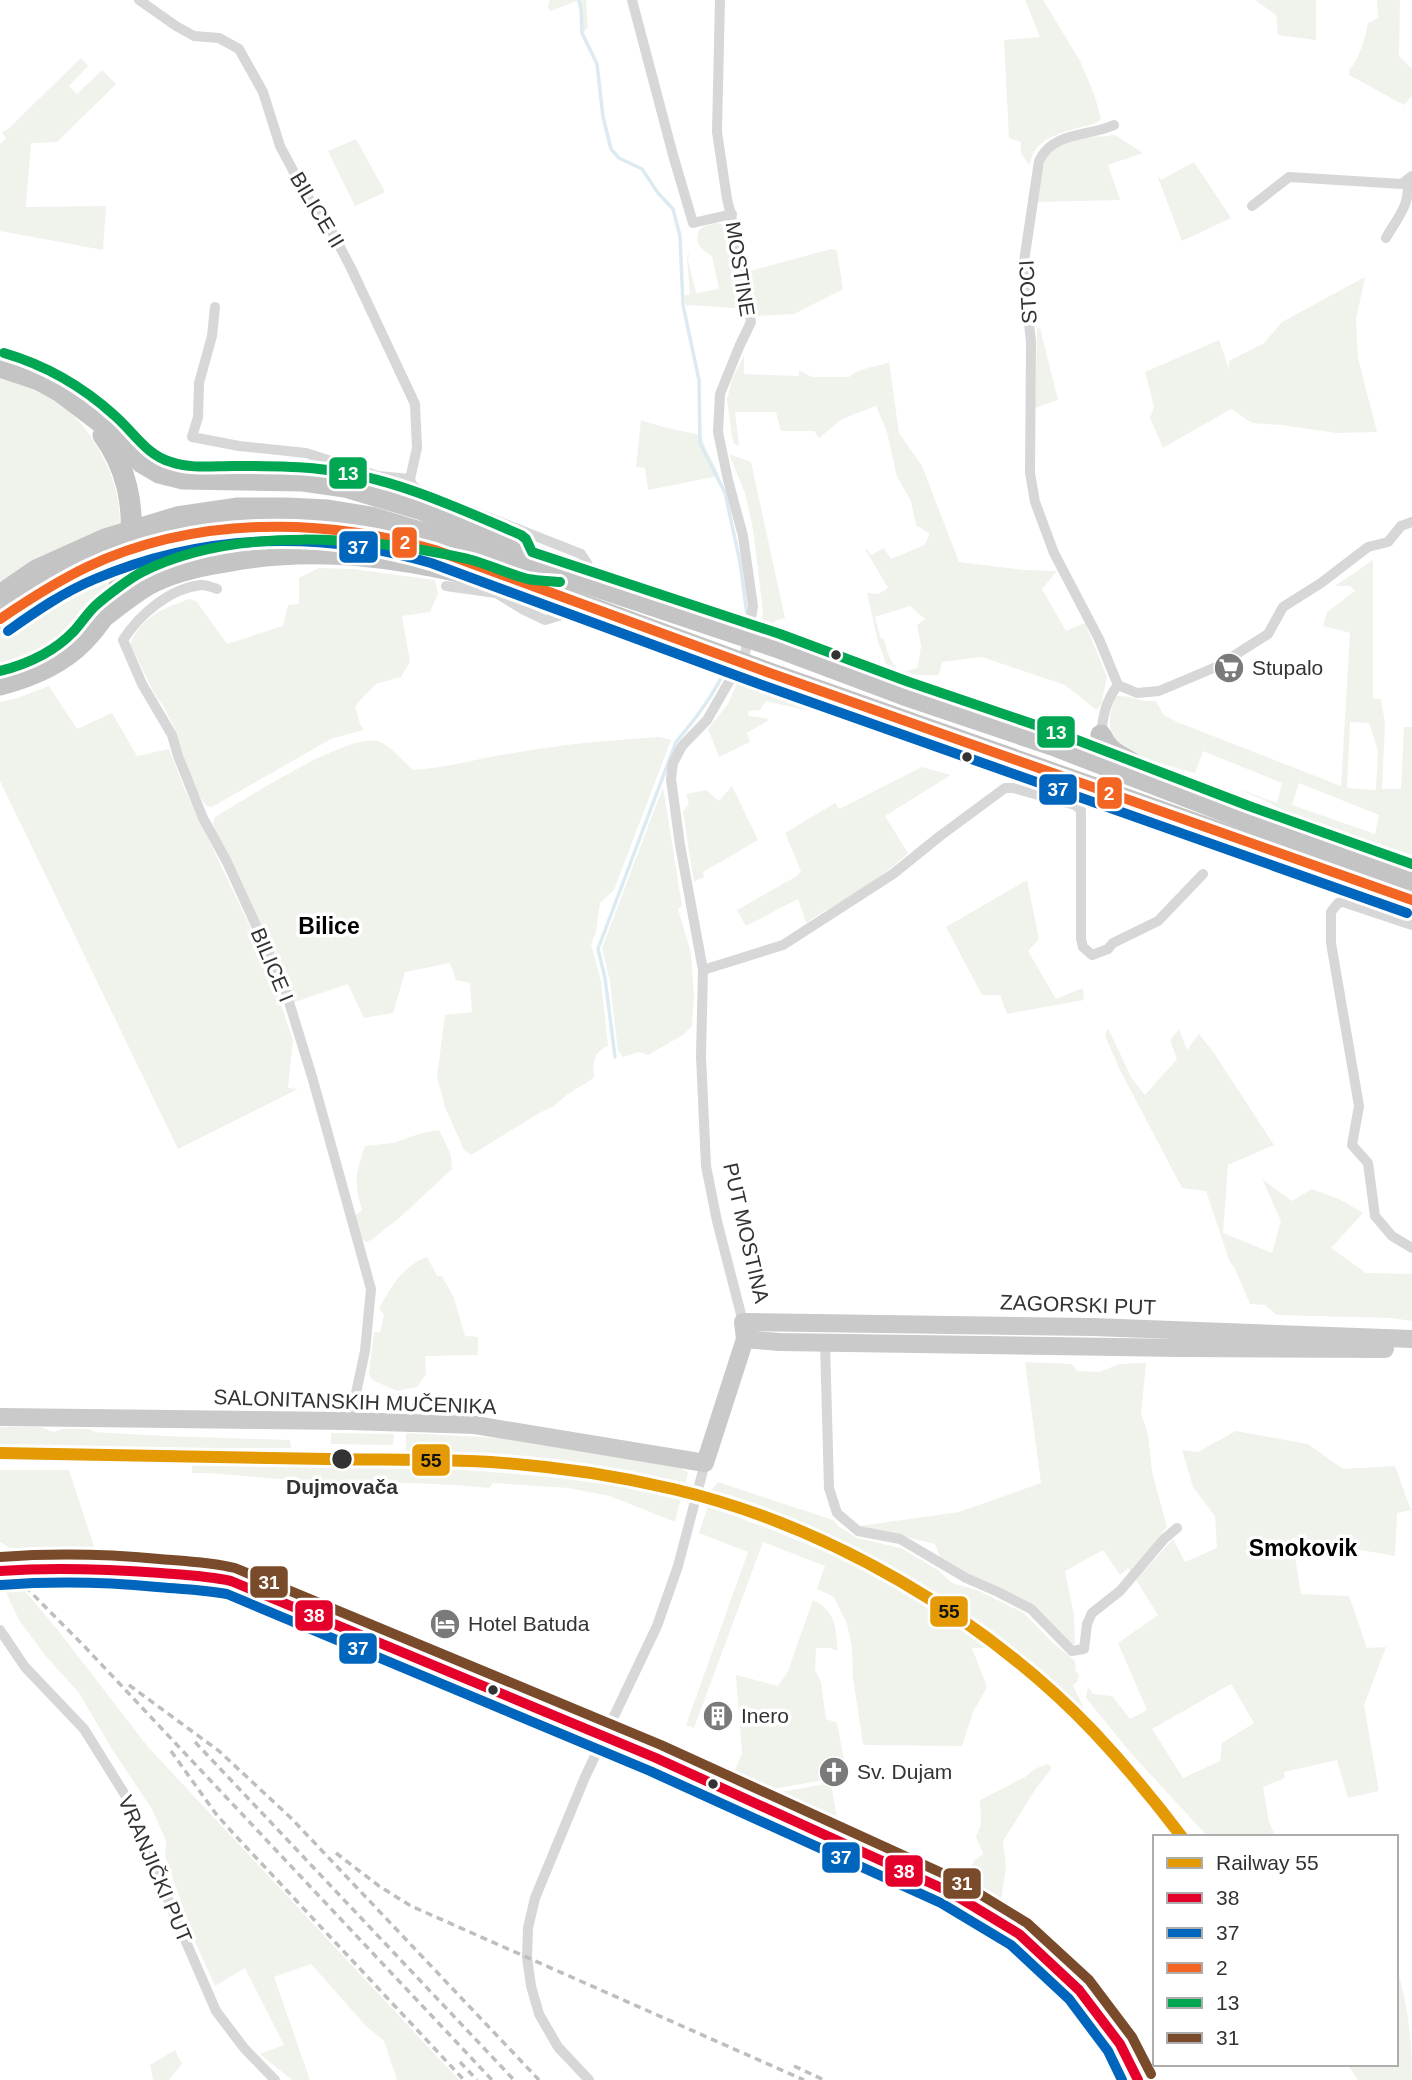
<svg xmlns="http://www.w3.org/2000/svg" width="1412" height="2080" viewBox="0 0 1412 2080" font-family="Helvetica,sans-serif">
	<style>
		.green { fill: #f0f3ec; fill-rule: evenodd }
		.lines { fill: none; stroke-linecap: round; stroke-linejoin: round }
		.stream { stroke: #dcebf1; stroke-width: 3.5 }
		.street { stroke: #d7d7d7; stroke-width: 10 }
		.primary { stroke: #cacaca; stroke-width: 18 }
		.highway { stroke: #c4c4c4; stroke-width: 21 }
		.rail { stroke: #bebebe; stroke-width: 3.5; stroke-dasharray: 7 5; stroke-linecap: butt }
		.bus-1-casing { stroke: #fff; stroke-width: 16 }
		.bus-2-casing { stroke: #fff; stroke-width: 16 }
		.bus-3-casing { stroke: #fff; stroke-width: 16 }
		.bus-4-casing { stroke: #fff; stroke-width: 16 }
		.bus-5-casing { stroke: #fff; stroke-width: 16 }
		.bus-1 { stroke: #e4002b; stroke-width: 10 }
		.bus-2 { stroke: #0065bd; stroke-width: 10 }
		.bus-3 { stroke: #f26522; stroke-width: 10 }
		.bus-4 { stroke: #00a651; stroke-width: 10 }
		.bus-5 { stroke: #7a4b2a; stroke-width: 10 }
		.rail-1-casing { stroke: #fff; stroke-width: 18 }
		.rail-1 { stroke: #e39a05; stroke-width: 12 }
		.bus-dot { fill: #333; stroke: #fff; stroke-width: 2.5 }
		.labels { text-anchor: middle; stroke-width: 7; stroke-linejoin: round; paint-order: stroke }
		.street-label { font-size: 21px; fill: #333; stroke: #fff }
		.poi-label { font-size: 21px; fill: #333; stroke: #fff; text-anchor: start }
		.stop-label { font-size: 21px; font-weight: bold; fill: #333; stroke: #fff }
		.neighbourhood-label { font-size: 23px; font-weight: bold; fill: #000; stroke: #fff }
		.line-badge { stroke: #fff; stroke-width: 2.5 }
		.badge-label { font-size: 19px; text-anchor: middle; font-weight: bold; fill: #fff }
		.pale-badge-label { font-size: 19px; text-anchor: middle; font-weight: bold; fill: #111 }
	</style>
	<rect width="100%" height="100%" fill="#fff"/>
	<g class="green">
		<polygon points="550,0 586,0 588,27 584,32 581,30 582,10 580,0 550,11 548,6"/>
		<path d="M1025 0H1043L1045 3 1080 61 1094 94 1101 118 1097 123C1077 129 1049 132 1035 150 1032 154 1031 161 1029 165L1021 153V142L1009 138 1004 40 1040 37Z"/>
		<polygon points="1255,0 1316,0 1316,40 1278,35 1276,15"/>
		<path d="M1377 0H1400L1399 56 1412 69V96L1404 105 1349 75V70C1360 58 1365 38 1368 23L1378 18Z"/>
		<polygon points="81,58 88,66 69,86 77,94 102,70 116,84 57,142 31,143 26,207 106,206 103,250 0,231 0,144 6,139 2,132 7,130"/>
		<path d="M1115 135 1143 153 1108 165 1120 200 1037 202C1039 189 1040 174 1044 162 1053 136 1093 138 1115 135Z"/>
		<polygon points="356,139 385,192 355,206 328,151"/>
		<polygon points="1194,162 1231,218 1182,241 1157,175 1161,180"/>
		<path d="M716 223 729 225 734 265 737 268 745 309 692 305 686 306 684 296 690 294 687 258 689 252 688 260 696 293 719 289 712 256C701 248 694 245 699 230L705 226Z"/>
		<polygon points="831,249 837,251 843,289 794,314 757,316 750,271"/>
		<polygon points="1365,277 1356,319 1358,358 1377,432 1337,433 1281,425 1252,423 1231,409 1163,448 1150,418 1154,407 1145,372 1219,340 1229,369 1229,361 1264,343 1282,322"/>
		<polygon points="1040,328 1058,400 1035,408 1037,329"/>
		<path d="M744 356V374L799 376V370L812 377H849C858 368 877 367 889 362L899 433 922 466 959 562 1024 570 1057 571 1042 589 1066 631 1085 623 1107 677 1101 705 1096 710 1065 685 982 657 942 662 939 675H916L886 664 878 642 867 593 878 594 888 588 865 549H867L871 555 884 548 891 559 924 545 930 534 916 525 911 501 897 477 887 432 876 406 842 419 819 438 814 431H781L776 412H735L739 446 733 443 727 400 732 379ZM910 606 925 619 917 625 921 646 918 667C895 680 888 656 884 639H881L875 617Z"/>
		<path d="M0 377C12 381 25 384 37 389 85 413 120 470 120 524L0 583Z"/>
		<path d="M641 420 663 427 701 435C704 449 714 462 719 476L648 490 645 468 636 467Z"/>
		<polygon points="729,454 751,462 785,618 775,621 770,629 761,626 763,612 753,529 745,493"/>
		<path d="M1373 560V698L1381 699 1385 723 1382 789H1401L1404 727H1412V855L1292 817 1268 802 1234 787 1277 803 1282 783 1203 751 1195 773C1178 768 1128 756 1117 743 1106 729 1109 711 1116 696 1134 695 1137 702 1156 701L1164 715 1177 722 1341 786 1350 633 1323 626 1327 612 1355 591 1350 586H1335ZM1350 722 1369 723 1378 751 1376 790 1347 788ZM1299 783 1379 815 1375 834 1292 805Z"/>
		<path d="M319 568 353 569 435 580 438 594 430 612 402 616 410 662 401 677 376 684 355 706 360 724 364 730 331 739 212 807 206 806 199 795 182 755 177 733 164 707 155 695 130 644C141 618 164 607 190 599L197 602 227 644 283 626 288 605 299 604V578Z"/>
		<path d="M116 569C113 577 110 586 106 594 85 634 44 666 0 673V633L50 599Z"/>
		<polygon points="739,679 868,722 868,724 766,701 760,710 749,711 748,716 766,718 769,720 747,733 750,742 719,757 708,729 728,704"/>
		<polygon points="49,686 77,729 112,713 137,756 169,749 185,790 253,933 280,1002 293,1040 288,1088 298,1089 178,1149 0,781 0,702 17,698"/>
		<path d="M660 737 671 740 614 890 600 903 596 932 591 944 601 981 608 1046C592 1053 593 1063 594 1078L568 1094 554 1106 539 1113 471 1155 464 1150 445 1107 437 1077 445 1015 472 1012 470 983 456 980 450 963 405 972 393 1013 364 1018 348 984 295 1002 215 830 213 823 215 817C244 800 351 730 380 742 389 745 404 762 413 770 447 768 480 758 514 753 563 744 611 740 660 737Z"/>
		<path d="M922 767 951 775 885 816 908 853C893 867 877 880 859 891 842 902 823 911 806 923L798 899 746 926 737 910 797 876 801 871 785 833 835 803 839 809Z"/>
		<polygon points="732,786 758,840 703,872 704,877 694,882 683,812 689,803 686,794 706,790 719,801"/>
		<polygon points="663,787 682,906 678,909 691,953 694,997 692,1026 683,1035 648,1055 639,1052 623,1057 618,1051 610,982 602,948"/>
		<polygon points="1027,880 1039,939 1028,951 1056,999 1083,988 1084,1000 1007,1014 1000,995 982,995 946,927"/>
		<polygon points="1108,1028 1131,1077 1145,1095 1177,1059 1170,1040 1179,1029 1187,1050 1199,1034 1214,1053 1274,1145 1228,1165 1223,1233 1272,1253 1281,1221 1262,1179 1292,1201 1312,1189 1339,1199 1363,1213 1331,1248 1366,1273 1412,1274 1412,1321 1391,1318 1277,1315 1265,1305 1250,1304 1235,1269 1229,1260 1206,1191 1182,1188 1120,1070 1105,1036"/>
		<path d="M439 1130 451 1155 452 1169 398 1219 371 1240 366 1242 362 1239 355 1216 362 1210C354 1181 355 1175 365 1146L393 1143 422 1133Z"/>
		<path d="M427 1257 437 1276H442L454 1298 465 1336 478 1337V1355L425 1356 426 1374 417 1387 397 1391 372 1380 369 1373 374 1332H380L384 1314 379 1309C391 1287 402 1266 427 1257Z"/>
		<polygon points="1025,1362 1072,1364 1077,1371 1100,1372 1119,1364 1146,1363 1141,1413 1148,1434 1152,1472 1167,1527 1131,1572 1128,1568 1120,1575 1103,1550 1065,1571 1074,1615 1075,1645 1070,1643 1031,1604 967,1574 940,1557 935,1544 859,1526 959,1512 1041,1483"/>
		<polygon points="0,1427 40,1427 54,1432 62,1429 90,1429 94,1432 164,1436 290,1440 291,1448 141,1448 0,1444"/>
		<path d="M1236 1431 1308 1444 1343 1469 1395 1466 1411 1510 1397 1513 1395 1556 1292 1538 1301 1594 1349 1596 1367 1648 1386 1647 1364 1705 1379 1791 1348 1798 1337 1760 1284 1772 1285 1778 1263 1787 1269 1822 1276 1837H1208L1129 1751 1086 1698 1088 1687 1093 1694 1112 1696 1130 1719 1147 1710 1118 1643 1158 1615 1136 1580 1173 1539 1185 1562 1217 1548 1215 1516 1193 1487 1182 1450 1198 1452ZM1231 1684 1254 1723 1222 1743 1220 1761 1183 1778 1152 1729Z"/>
		<polygon points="331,1433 394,1434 393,1445 331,1444"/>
		<path d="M406 1433 518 1439 681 1468 688 1473 685 1486C595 1462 500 1454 406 1452Z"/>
		<path d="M277 1464C415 1467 545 1469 681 1498L675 1522 610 1496 568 1488 493 1483 489 1488C424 1481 359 1483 294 1480 260 1478 226 1473 192 1473V1465Z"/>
		<polygon points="0,1470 69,1470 98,1559 23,1562 11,1549 0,1542"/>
		<path d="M718 1482 833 1520 838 1526 857 1538 901 1548 938 1570 952 1583 977 1590 1024 1613 1051 1641 1075 1661 1076 1672 1079 1675 1077 1682 1073 1685 1090 1722C1068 1701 1047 1678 1024 1659 934 1583 821 1528 709 1493Z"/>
		<path d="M708 1506C761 1526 814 1545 866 1571 909 1592 948 1620 987 1648H972L987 1687 973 1712 962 1746 863 1745 853 1678 852 1648 847 1624 834 1597 817 1589 825 1566 763 1542 694 1728 686 1725 748 1552 699 1533Z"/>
		<polygon points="14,1583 24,1590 57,1629 148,1747 459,2080 397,2080 384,2041 367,2027 311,1964 274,1977 310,2080 292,2080 260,2054 284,2045 245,1968 215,1986 196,1944 165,1856 166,1841 152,1809 112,1749 79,1693 45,1655 19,1620 2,1584"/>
		<path d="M813 1600C837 1612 835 1627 838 1651L830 1648H816L815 1670 821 1682 826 1719 837 1723 847 1776 749 1793 736 1786 732 1778 742 1753 736 1675 778 1686 788 1671Z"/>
		<polygon points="1046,1764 1050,1765 1051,1769 1037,1787 1003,1841 1006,1867 1001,1901 998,1903 972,1883 974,1878 969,1869 975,1860 983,1854 976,1837 981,1824 980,1800 1025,1777 1033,1770"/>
		<polygon points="831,1783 839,1830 758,1796"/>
		<path d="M1396 1966C1408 2003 1412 2041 1412 2080H1358L1347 2064H1396Z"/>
		<polygon points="175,2050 182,2064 169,2080 153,2080 150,2065"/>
	</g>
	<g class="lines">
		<g class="stream">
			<polyline points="579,0 581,9 582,33 597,64 603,117 611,149 619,158 642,169 658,193 673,209 680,236 683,305 699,380 700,443 725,493 740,562 747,615 741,629"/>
			<path d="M615 1057 605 978 598 949 676 742C696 718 715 694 727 665"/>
		</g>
		<g class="street">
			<polyline points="139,0 176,26 194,36 219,38 239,49 263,92 280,146 305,193 331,230 351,268 415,404 417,448 410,479 378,476 306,453 239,446 192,437 198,417 199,383 212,336 215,307"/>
			<polyline points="632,0 673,155 693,223 732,214"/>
			<polyline points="720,0 717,132 727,199 744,269 751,322 739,347 720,394 718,432 728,480 743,536 753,606 745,654 707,720 682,746 673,763 671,779 680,845 703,970 701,1056 706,1166 717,1221 743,1322"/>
			<path d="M1114 125C1088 137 1053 131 1039 161L1023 268 1031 342 1030 473 1035 502 1054 553 1099 639 1118 685 1137 693 1159 691 1216 667 1268 634 1283 607 1321 583 1368 547 1388 542 1401 526 1412 522"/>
			<polyline points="1252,206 1289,177 1402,184 1412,176"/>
			<path d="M1386 238C1396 219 1412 204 1407 180"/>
			<polyline points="410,479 412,485 419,490 581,554 587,563 577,582"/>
			<polyline points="446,586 496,593 524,610 545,620 562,615 570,597"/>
			<path d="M217 589C212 587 206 585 201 585 170 588 139 615 123 640L142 684 172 735 178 756 203 818 227 862 285 989 313 1080 371 1289 365 1351 350 1421"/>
			<path d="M1101 735C1103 715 1106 700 1118 685"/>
			<polyline points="1412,925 1343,902 1338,903 1331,912 1331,943 1359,1106 1352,1145 1368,1163 1375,1216 1392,1236 1412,1248"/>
			<polyline points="703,970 783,945 893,874 940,836 1005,788 1013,788 1075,805 1081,810 1081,939 1083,947 1092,955 1108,949 1113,943 1158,921 1203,874"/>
			<polyline points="825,1342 829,1488 837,1513 858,1531 900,1539 966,1578 998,1592 1031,1609 1072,1651 1084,1649 1087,1624 1092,1613 1120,1591 1164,1539 1177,1528"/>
			<polyline points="0,1630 25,1667 84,1729 127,1798 177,1921 216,2011 244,2048 275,2080"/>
			<polyline points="589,2080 558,2047 539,2014 531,1986 527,1957 528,1928 535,1898 585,1777 657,1626 678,1566 705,1463"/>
		</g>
		<g class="primary">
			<polyline points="745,1339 779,1342 1181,1348 1385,1349"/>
			<polyline points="0,1417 350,1421 475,1425 705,1463 745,1339 743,1322 1093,1327 1412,1339"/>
			<path d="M0 1571C54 1566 107 1568 161 1573 185 1575 208 1576 231 1581L656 1758 948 1891 1019 1934 1079 1990 1120 2044 1138 2080"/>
		</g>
		<g class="highway">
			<polyline points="0,367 39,380 59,391 105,426 142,463 159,473 183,479 303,481 345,487 422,510 515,549"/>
			<polyline points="0,595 36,570 105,539 177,517 238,508 287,508 328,510 371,517 567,577 776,647 904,695 1052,745 1244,819 1412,879"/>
			<path d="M105 616C119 605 133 594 148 585 171 573 195 567 220 563 286 550 342 552 408 562 429 566 450 569 471 575"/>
			<path d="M0 619C108 534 262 508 394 538 408 541 421 546 435 550L767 672 1412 900"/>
			<path d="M0 685C31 677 61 665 84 641 136 588 149 498 103 435"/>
			<path d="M1101 735C1109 754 1120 754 1135 765"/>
		</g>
		<g class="rail">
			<polyline points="0,1561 85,1647 492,2080"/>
			<polyline points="129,1685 219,1751 291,1818 539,2080"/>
			<polyline points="195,1742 514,2080"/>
			<polyline points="171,1751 216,1814 233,1833 464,2080"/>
			<polyline points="336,1853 379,1886 411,1906 804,2080"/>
			<polyline points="460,2062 477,2080"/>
			<polyline points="794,2066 824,2080"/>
		</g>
		<g class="bus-1-casing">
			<path id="bus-1" d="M0 1571C54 1567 107 1569 161 1573 185 1575 208 1576 231 1581L656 1758 948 1891 1019 1934 1079 1990 1120 2044 1138 2080"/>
		</g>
		<g class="bus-2-casing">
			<g id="bus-2">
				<path d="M8 631C36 611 64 592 95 579 203 533 319 530 431 563L762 685 1407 913"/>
				<path d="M1 1585C53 1581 105 1582 157 1587 181 1589 204 1590 227 1594L650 1771 941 1903 1011 1945 1069 1999 1108 2051 1122 2080"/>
			</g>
		</g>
		<g class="bus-3-casing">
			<path id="bus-3" d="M0 619C28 600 56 582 87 567 195 516 322 517 435 550L767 672 1412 900"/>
		</g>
		<g class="bus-4-casing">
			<g id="bus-4">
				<path d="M4 353C45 365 82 386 114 415 133 431 146 455 171 462 191 469 213 466 234 466 263 466 291 466 319 469 390 476 456 507 521 535L526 539 532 552 780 634 909 682 1056 732 1249 806 1412 864"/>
				<path d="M0 671C28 664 54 652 74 631 81 623 87 614 95 606 105 597 130 578 142 572 236 525 369 537 468 559 488 564 508 574 528 579 539 581 550 581 560 582"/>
			</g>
		</g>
		<g class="bus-5-casing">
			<path id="bus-5" d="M0 1557C53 1553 106 1554 159 1559 184 1561 210 1562 235 1568L661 1745 955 1879 1027 1923 1089 1980 1132 2037 1151 2074"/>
		</g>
		<use href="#bus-1" class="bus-1"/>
		<use href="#bus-2" class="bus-2"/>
		<use href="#bus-3" class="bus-3"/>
		<use href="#bus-4" class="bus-4"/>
		<use href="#bus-5" class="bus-5"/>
		<g class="rail-1-casing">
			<path id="rail-1" d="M0 1453C109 1455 218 1457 328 1459 382 1460 437 1459 491 1462 552 1466 614 1475 673 1489 827 1525 984 1617 1093 1731 1125 1765 1154 1800 1182 1837"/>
		</g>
		<use href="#rail-1" class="rail-1"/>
	</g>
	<defs>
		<g id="supermarket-disc" transform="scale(1.575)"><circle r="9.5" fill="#7a7a7a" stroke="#fff"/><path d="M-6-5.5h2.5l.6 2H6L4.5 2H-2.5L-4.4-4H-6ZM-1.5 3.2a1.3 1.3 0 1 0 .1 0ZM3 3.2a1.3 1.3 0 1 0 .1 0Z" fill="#fff"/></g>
		<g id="hotel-disc" transform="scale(1.575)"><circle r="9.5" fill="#7a7a7a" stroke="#fff"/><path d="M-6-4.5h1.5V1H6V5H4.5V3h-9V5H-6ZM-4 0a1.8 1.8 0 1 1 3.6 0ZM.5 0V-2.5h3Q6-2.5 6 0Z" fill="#fff"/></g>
		<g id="building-disc" transform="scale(1.575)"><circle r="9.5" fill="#7a7a7a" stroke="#fff"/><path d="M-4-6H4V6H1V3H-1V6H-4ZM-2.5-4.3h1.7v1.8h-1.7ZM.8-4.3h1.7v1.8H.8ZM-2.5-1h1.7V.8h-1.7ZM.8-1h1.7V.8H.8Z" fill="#fff"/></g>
		<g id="church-disc" transform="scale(1.575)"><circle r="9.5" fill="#7a7a7a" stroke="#fff"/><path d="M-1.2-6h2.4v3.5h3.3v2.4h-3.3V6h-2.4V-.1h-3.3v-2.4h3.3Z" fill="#fff"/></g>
	</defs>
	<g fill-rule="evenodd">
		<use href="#supermarket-disc" x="1229" y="668"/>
		<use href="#hotel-disc" x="445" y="1624"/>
		<use href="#building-disc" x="718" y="1716"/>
		<use href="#church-disc" x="834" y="1772"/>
	</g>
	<g class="bus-dot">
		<circle cx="836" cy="655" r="6"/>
		<circle cx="967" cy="757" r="6"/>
		<circle cx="342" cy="1459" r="11"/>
		<circle cx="493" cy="1690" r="6"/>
		<circle cx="713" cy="1784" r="6"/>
	</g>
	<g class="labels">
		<g class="street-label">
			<text transform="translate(317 210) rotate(59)" y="7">BILICE II</text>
			<text transform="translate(740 269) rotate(81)" y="7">MOSTINE</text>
			<text transform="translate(1028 292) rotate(-93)" y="7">STOCI</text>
			<text transform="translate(272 965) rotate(67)" y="7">BILICE I</text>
			<text transform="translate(746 1233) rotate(77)" y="7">PUT MOSTINA</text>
			<text transform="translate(1078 1305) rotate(2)" y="7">ZAGORSKI PUT</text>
			<text transform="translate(355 1402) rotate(2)" y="7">SALONITANSKIH MUČENIKA</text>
			<text transform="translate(155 1869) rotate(67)" y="7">VRANJIČKI PUT</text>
		</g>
		<g class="poi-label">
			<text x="1252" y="675">Stupalo</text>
			<text x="468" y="1631">Hotel Batuda</text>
			<text x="741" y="1723">Inero</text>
			<text x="857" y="1779">Sv. Dujam</text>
		</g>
		<g class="stop-label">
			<text x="342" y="1494">Dujmovača</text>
		</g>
		<g class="neighbourhood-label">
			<text x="329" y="934">Bilice</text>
			<text x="1303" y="1556">Smokovik</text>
		</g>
	</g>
	<g class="line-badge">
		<rect x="328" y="456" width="40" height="34" rx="7" fill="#00a651"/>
		<rect x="391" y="526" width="27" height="33" rx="7" fill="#f26522"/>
		<rect x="338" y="530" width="41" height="34" rx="7" fill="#0065bd"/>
		<rect x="1036" y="715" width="40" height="34" rx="7" fill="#00a651"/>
		<rect x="1038" y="773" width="40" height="33" rx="7" fill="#0065bd"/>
		<rect x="1096" y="776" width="27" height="34" rx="7" fill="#f26522"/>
		<rect x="411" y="1443" width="40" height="34" rx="7" fill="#e39a05"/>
		<rect x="249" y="1565" width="40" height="34" rx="7" fill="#7a4b2a"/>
		<rect x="929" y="1595" width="40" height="33" rx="7" fill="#e39a05"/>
		<rect x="294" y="1599" width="40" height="33" rx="7" fill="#e4002b"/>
		<rect x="338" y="1632" width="40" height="33" rx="7" fill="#0065bd"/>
		<rect x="821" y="1841" width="40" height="33" rx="7" fill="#0065bd"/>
		<rect x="884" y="1854" width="40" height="34" rx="7" fill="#e4002b"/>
		<rect x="942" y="1867" width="40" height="33" rx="7" fill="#7a4b2a"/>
	</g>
	<g class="badge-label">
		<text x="348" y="480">13</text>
		<text x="405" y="549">2</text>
		<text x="358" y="554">37</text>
		<text x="1056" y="739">13</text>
		<text x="1058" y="796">37</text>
		<text x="1109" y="800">2</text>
		<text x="269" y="1589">31</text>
		<text x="314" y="1622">38</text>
		<text x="358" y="1655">37</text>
		<text x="841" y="1864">37</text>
		<text x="904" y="1878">38</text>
		<text x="962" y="1890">31</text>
	</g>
	<g class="pale-badge-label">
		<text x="431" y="1467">55</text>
		<text x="949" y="1618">55</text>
	</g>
	<rect x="1153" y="1835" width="245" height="231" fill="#ffffff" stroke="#adadad" stroke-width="2"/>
	<rect x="1167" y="1858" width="35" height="10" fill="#e39a05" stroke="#adadad" stroke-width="2"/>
	<text x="1216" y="1870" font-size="21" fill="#333333">Railway 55</text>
	<rect x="1167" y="1893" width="35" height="10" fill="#e4002b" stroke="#adadad" stroke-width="2"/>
	<text x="1216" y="1905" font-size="21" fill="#333333">38</text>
	<rect x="1167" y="1928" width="35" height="10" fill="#0065bd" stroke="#adadad" stroke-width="2"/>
	<text x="1216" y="1940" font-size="21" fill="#333333">37</text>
	<rect x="1167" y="1963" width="35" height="10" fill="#f26522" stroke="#adadad" stroke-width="2"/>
	<text x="1216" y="1975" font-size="21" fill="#333333">2</text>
	<rect x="1167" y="1998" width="35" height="10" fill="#00a651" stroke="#adadad" stroke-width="2"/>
	<text x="1216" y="2010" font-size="21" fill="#333333">13</text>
	<rect x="1167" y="2033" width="35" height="10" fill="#7a4b2a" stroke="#adadad" stroke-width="2"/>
	<text x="1216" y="2045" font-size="21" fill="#333333">31</text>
</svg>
